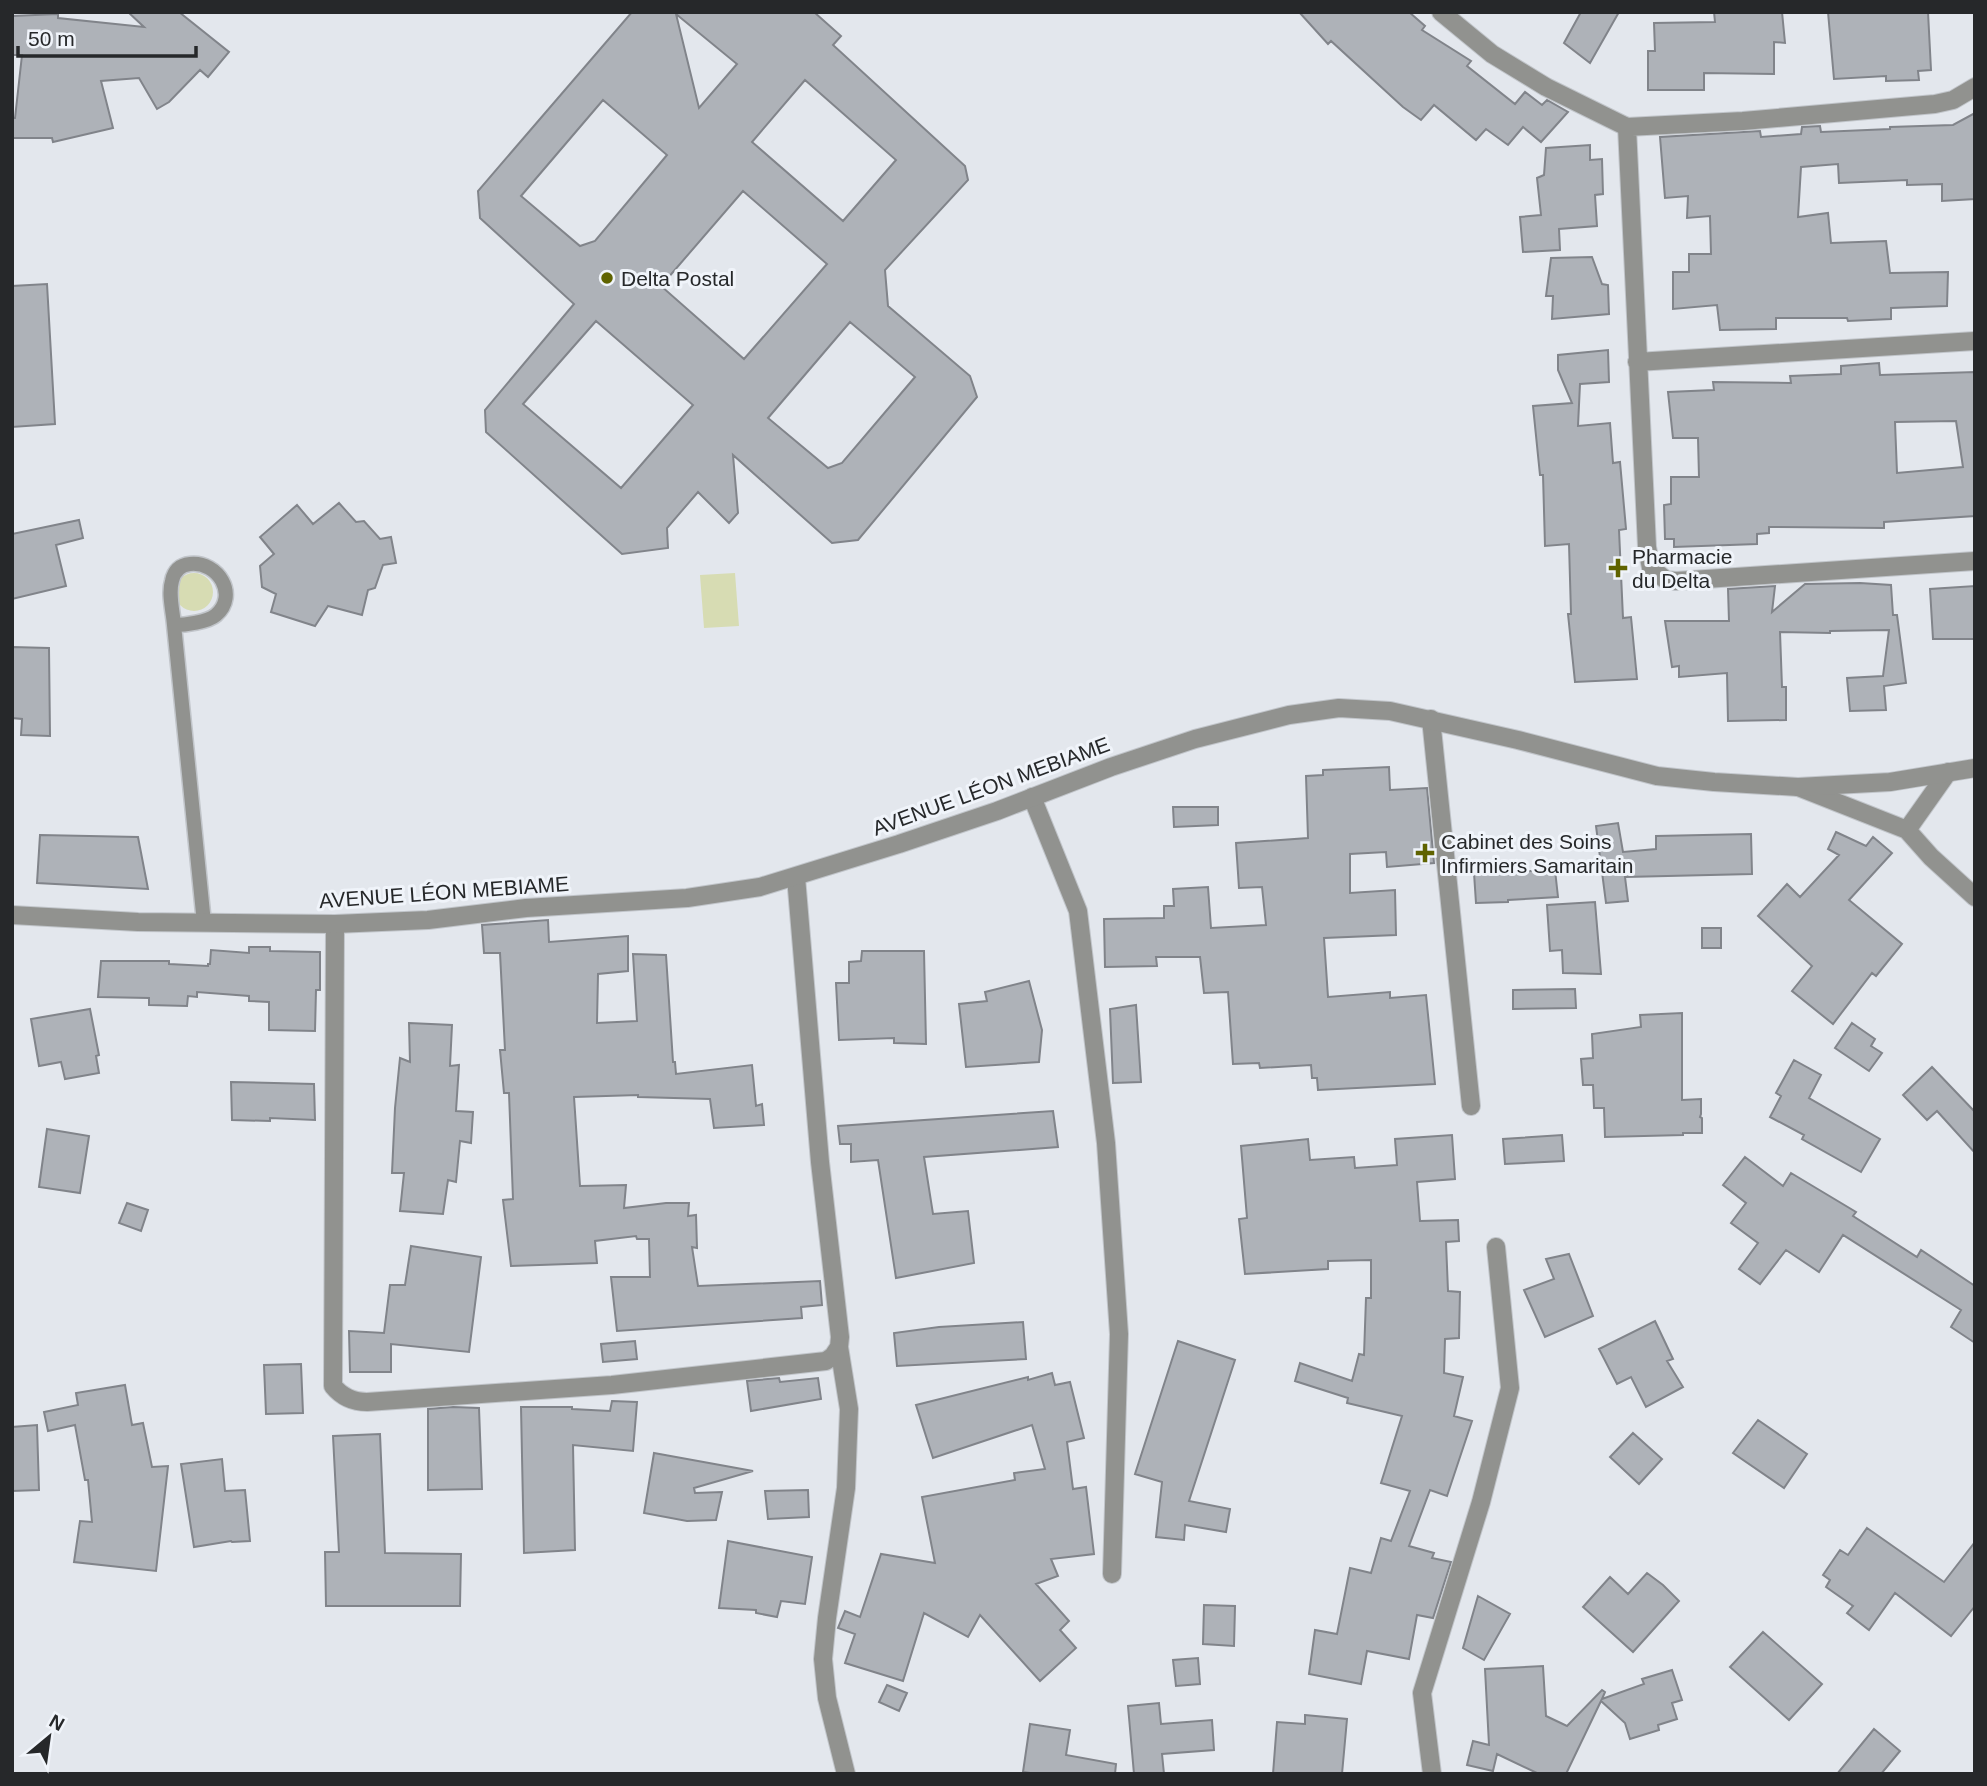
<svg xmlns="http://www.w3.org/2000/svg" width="1987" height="1786" font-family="Arial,sans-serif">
  <rect width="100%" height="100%" fill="#e3e7ed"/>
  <path fill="#d7dcb3" d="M175 592a19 19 0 1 1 38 0a19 19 0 1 1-38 0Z
    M 735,573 L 739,626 L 704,628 L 700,575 Z"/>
  <path fill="#aeb2b8" stroke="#81848a" stroke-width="2" fill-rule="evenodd" d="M 128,12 L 179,12 L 229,52 L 208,77 L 200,70 L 169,102 L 157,109 L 139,78 L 101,81 L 113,128 L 53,142 L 52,138 L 12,138 L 12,118 L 15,118 L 22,55 L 12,55 L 12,16 L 58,14 L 58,18 L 144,27 Z
    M 632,12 L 814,12 L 841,36 L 833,45 L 965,166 L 968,180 L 885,270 L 888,306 L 970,376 L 977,397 L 858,540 L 832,543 L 733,455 L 738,513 L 729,523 L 698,492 L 667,528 L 668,548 L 622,554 L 486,432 L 485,410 L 574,304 L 480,218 L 478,191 ZM 676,14 L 737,64 L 699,108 ZM 805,80 L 896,160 L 843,221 L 752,142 ZM 603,100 L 667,155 L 595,241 L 580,246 L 521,196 ZM 743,191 L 827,264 L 744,359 L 661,286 ZM 596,321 L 693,405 L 621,488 L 523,404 ZM 850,322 L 915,377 L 842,463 L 828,468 L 768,418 Z
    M 1299,12 L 1409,12 L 1425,26 L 1422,30 L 1471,61 L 1467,66 L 1515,104 L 1525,92 L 1542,105 L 1547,100 L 1568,112 L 1541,142 L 1523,127 L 1508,145 L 1486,129 L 1476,140 L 1434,105 L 1421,120 L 1403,107 L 1331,41 L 1328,44 Z
    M 1581,12 L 1619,12 L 1590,63 L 1564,43 Z
    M 1714,12 L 1782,12 L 1785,43 L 1774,42 L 1774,74 L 1704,73 L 1704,90 L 1648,90 L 1648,51 L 1655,51 L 1654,23 L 1715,22 Z
    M 1828,12 L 1928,12 L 1931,70 L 1918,71 L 1919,80 L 1886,81 L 1886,76 L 1834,79 Z
    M 1975,113 L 1975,199 L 1942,201 L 1942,184 L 1907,185 L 1907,180 L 1839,183 L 1838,164 L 1801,167 L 1798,217 L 1828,213 L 1831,243 L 1886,241 L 1890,273 L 1948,272 L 1947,306 L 1891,308 L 1891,319 L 1848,321 L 1847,318 L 1776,318 L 1776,329 L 1720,330 L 1717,305 L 1673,309 L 1673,272 L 1689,272 L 1689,254 L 1711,254 L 1710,216 L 1687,218 L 1688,196 L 1665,198 L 1660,137 L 1760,131 L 1761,137 L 1801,134 L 1802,127 L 1820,126 L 1821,132 L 1890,129 L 1890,127 L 1953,125 Z
    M 1590,145 L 1590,160 L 1602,159 L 1603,194 L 1595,195 L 1597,226 L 1559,229 L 1560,250 L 1523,252 L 1520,217 L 1541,215 L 1537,178 L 1544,175 L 1546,148 Z
    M 1592,257 L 1602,284 L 1608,285 L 1609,314 L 1552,319 L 1553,296 L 1546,296 L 1551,258 Z
    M 47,284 L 55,424 L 12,427 L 12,286 Z
    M 1608,350 L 1609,382 L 1580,384 L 1578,426 L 1610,423 L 1613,463 L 1620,462 L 1626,529 L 1619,530 L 1623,618 L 1631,617 L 1637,679 L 1575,682 L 1568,614 L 1571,614 L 1569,544 L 1545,546 L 1543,475 L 1540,475 L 1533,406 L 1572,403 L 1558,370 L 1558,355 Z
    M 1879,363 L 1880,375 L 1975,372 L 1975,516 L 1884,522 L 1884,528 L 1769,527 L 1769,533 L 1757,534 L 1757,544 L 1674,547 L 1674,539 L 1665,539 L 1664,505 L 1671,504 L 1671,477 L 1699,477 L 1698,438 L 1673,438 L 1668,392 L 1714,390 L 1713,382 L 1791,383 L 1790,376 L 1841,374 L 1841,366 ZM 1956,421 L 1963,467 L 1897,473 L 1895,422 Z
    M 339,503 L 356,522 L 364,521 L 380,539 L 391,537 L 396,563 L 383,565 L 375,588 L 368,590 L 362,615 L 328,606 L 315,626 L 271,612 L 276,594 L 262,587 L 260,566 L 274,554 L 260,537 L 297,505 L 313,524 Z
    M 79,520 L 83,538 L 56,545 L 66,586 L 12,599 L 12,534 Z
    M 1860,583 L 1891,585 L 1893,615 L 1897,615 L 1906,683 L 1884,686 L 1886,710 L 1850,711 L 1847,678 L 1883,676 L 1889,630 L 1830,631 L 1830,633 L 1780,632 L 1782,687 L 1786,687 L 1786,720 L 1728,721 L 1727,673 L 1679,677 L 1679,666 L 1672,667 L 1665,621 L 1729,621 L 1728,589 L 1775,586 L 1772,612 L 1805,584 Z
    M 1975,586 L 1975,639 L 1933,639 L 1930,589 Z
    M 12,647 L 49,648 L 50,736 L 21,735 L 22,719 L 12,718 Z
    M 1389,767 L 1390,790 L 1427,788 L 1434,863 L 1387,867 L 1386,852 L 1350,854 L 1350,893 L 1395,890 L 1396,935 L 1324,938 L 1328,997 L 1390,992 L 1390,998 L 1426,995 L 1435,1084 L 1318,1090 L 1317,1078 L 1312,1078 L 1311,1065 L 1260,1068 L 1259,1063 L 1233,1064 L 1228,992 L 1204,993 L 1200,957 L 1156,957 L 1157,966 L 1105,967 L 1104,919 L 1164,918 L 1164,906 L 1174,906 L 1173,889 L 1208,887 L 1211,928 L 1266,925 L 1262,887 L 1239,888 L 1236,843 L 1308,838 L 1306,776 L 1323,775 L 1323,770 Z
    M 1173,807 L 1218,807 L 1218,825 L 1174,827 Z
    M 1618,823 L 1623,852 L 1656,849 L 1656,836 L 1751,834 L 1752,874 L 1625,877 L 1628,901 L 1606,903 L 1596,826 Z
    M 1836,832 L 1866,846 L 1873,837 L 1892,853 L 1849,900 L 1902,944 L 1876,976 L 1872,973 L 1833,1024 L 1792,991 L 1812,966 L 1758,916 L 1787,884 L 1800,897 L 1839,855 L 1828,849 Z
    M 40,835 L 138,837 L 148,889 L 37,883 Z
    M 1555,870 L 1558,897 L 1508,900 L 1508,902 L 1476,903 L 1474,873 Z
    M 1595,902 L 1601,974 L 1563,973 L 1562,950 L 1550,951 L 1547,905 Z
    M 548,920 L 549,942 L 628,936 L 628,971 L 598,974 L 597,1023 L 637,1021 L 633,954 L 666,955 L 673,1062 L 675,1062 L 676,1074 L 752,1065 L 756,1106 L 762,1104 L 764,1125 L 714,1128 L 710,1099 L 638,1097 L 638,1095 L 574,1097 L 580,1186 L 626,1185 L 624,1208 L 666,1203 L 689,1203 L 688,1216 L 696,1215 L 697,1248 L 692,1247 L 698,1286 L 820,1281 L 822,1305 L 801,1307 L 802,1318 L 617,1331 L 611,1277 L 650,1277 L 649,1239 L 637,1239 L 636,1236 L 595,1241 L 597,1263 L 511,1266 L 503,1200 L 513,1199 L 509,1093 L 504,1093 L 500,1050 L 505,1050 L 500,953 L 484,953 L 482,925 Z
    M 1702,928 L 1721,928 L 1721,948 L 1702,948 Z
    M 249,947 L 270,947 L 270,951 L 320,952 L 320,990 L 316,990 L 315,1031 L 269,1030 L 269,1002 L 249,1001 L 249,996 L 197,992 L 197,997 L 188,996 L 187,1006 L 149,1005 L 149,998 L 98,997 L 101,961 L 169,961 L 169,964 L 208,966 L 208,964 L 210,964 L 211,950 L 249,953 Z
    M 862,951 L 924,951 L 926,1044 L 894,1043 L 894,1038 L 839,1040 L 836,983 L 849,983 L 849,962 L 861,961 Z
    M 1029,981 L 1042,1030 L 1039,1062 L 966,1067 L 959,1004 L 987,1001 L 985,992 Z
    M 1575,989 L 1576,1008 L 1513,1009 L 1513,990 Z
    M 1136,1005 L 1141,1082 L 1113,1083 L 1110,1009 Z
    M 90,1009 L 99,1055 L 96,1056 L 99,1073 L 65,1079 L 61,1062 L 39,1066 L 31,1019 Z
    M 1682,1013 L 1682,1100 L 1701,1099 L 1701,1114 L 1700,1117 L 1702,1118 L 1702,1133 L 1683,1133 L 1683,1135 L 1605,1137 L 1604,1108 L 1594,1108 L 1593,1085 L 1583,1085 L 1581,1059 L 1593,1058 L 1592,1034 L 1641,1027 L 1640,1015 Z
    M 409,1023 L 452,1025 L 450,1066 L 459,1065 L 456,1111 L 473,1112 L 471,1143 L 460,1141 L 456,1182 L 448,1180 L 443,1214 L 400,1211 L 404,1173 L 392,1173 L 395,1108 L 400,1058 L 410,1062 Z
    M 1852,1023 L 1875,1039 L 1871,1046 L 1882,1053 L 1869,1071 L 1835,1048 Z
    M 1794,1060 L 1821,1075 L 1809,1098 L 1880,1139 L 1861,1172 L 1802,1139 L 1804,1135 L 1770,1117 L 1781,1096 L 1776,1093 Z
    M 1932,1067 L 1975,1112 L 1975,1153 L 1937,1111 L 1927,1120 L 1903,1095 Z
    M 231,1082 L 314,1084 L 315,1120 L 270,1118 L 270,1121 L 232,1120 Z
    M 1053,1111 L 1058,1147 L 924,1157 L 933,1214 L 968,1211 L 974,1263 L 896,1278 L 878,1160 L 851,1162 L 851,1144 L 840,1144 L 838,1126 Z
    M 47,1129 L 89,1136 L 80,1193 L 39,1187 Z
    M 1452,1135 L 1455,1179 L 1417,1182 L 1420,1221 L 1458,1220 L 1459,1241 L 1446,1242 L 1448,1291 L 1460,1292 L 1459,1338 L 1445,1339 L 1444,1373 L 1463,1377 L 1454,1416 L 1472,1421 L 1447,1496 L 1430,1490 L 1409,1546 L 1434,1553 L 1432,1558 L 1451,1562 L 1433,1618 L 1417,1615 L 1409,1659 L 1367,1651 L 1361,1684 L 1309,1674 L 1315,1630 L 1337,1634 L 1350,1568 L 1371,1573 L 1381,1538 L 1391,1541 L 1410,1491 L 1381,1483 L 1402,1416 L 1347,1403 L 1348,1398 L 1295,1381 L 1300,1363 L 1352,1381 L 1359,1354 L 1364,1355 L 1366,1298 L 1371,1298 L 1371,1260 L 1328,1261 L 1328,1269 L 1245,1274 L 1239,1219 L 1247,1218 L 1241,1146 L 1308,1139 L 1310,1160 L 1354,1157 L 1355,1168 L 1397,1165 L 1395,1139 Z
    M 1562,1135 L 1564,1161 L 1505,1164 L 1503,1139 Z
    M 1745,1157 L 1783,1186 L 1791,1173 L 1856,1212 L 1853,1216 L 1917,1257 L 1921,1250 L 1975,1286 L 1975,1343 L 1951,1327 L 1961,1310 L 1843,1235 L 1819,1272 L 1786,1250 L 1760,1284 L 1739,1269 L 1758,1243 L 1731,1223 L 1746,1203 L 1723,1185 Z
    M 127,1203 L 148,1210 L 141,1231 L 119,1223 Z
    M 411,1246 L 481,1257 L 469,1352 L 391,1344 L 391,1372 L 350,1372 L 349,1331 L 384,1333 L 390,1285 L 405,1285 Z
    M 1569,1254 L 1593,1316 L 1545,1337 L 1524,1290 L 1554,1279 L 1546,1259 Z
    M 1655,1321 L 1673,1359 L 1667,1361 L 1683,1387 L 1646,1407 L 1631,1377 L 1617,1384 L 1599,1349 Z
    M 1023,1322 L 1026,1359 L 897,1366 L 894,1333 L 939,1327 Z
    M 635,1341 L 637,1359 L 603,1362 L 601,1344 Z
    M 1178,1341 L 1235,1360 L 1189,1501 L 1230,1509 L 1226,1532 L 1185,1525 L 1184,1540 L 1156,1537 L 1162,1482 L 1135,1474 Z
    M 301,1364 L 303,1413 L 266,1414 L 264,1365 Z
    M 1052,1373 L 1055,1385 L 1070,1382 L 1084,1438 L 1067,1442 L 1073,1489 L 1086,1487 L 1094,1554 L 1051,1559 L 1058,1576 L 1036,1584 L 1069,1621 L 1060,1630 L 1076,1648 L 1040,1681 L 980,1615 L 968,1637 L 924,1613 L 903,1681 L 845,1663 L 855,1634 L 838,1628 L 845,1611 L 860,1617 L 881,1554 L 935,1563 L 922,1497 L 1015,1480 L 1014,1473 L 1045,1469 L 1032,1425 L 933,1458 L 916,1405 L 1028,1377 L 1028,1380 Z
    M 779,1378 L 780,1382 L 818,1378 L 821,1399 L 751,1411 L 747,1381 Z
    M 125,1385 L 132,1425 L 143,1423 L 152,1467 L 168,1466 L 156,1571 L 74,1562 L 80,1521 L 92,1522 L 88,1480 L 85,1480 L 75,1425 L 48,1431 L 44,1412 L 78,1405 L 76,1393 Z
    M 612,1401 L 637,1402 L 633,1451 L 573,1445 L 575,1550 L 524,1553 L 521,1407 L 572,1407 L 572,1409 L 610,1411 Z
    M 453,1407 L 479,1408 L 482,1489 L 428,1490 L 428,1409 Z
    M 1758,1420 L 1807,1454 L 1784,1488 L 1733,1453 Z
    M 37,1425 L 39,1490 L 12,1491 L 12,1427 Z
    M 1633,1433 L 1662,1459 L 1639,1484 L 1610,1457 Z
    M 380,1434 L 385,1553 L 461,1554 L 460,1606 L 326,1606 L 325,1552 L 339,1552 L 333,1436 Z
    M 654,1453 L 753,1471 L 694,1488 L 695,1493 L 722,1492 L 716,1520 L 687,1521 L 644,1513 Z
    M 222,1459 L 225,1491 L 245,1490 L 250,1541 L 232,1542 L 231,1541 L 194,1547 L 181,1464 Z
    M 808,1490 L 809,1517 L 768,1519 L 765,1491 Z
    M 1867,1528 L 1944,1582 L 1975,1542 L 1975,1606 L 1951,1636 L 1895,1593 L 1869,1630 L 1847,1613 L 1853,1606 L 1826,1587 L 1830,1580 L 1823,1575 L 1840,1550 L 1848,1555 Z
    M 728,1541 L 812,1557 L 805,1604 L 781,1601 L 777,1617 L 756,1613 L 756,1610 L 719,1608 Z
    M 1647,1573 L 1663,1585 L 1679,1601 L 1633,1652 L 1583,1607 L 1610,1577 L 1628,1594 Z
    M 1478,1596 L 1510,1614 L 1484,1660 L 1463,1648 Z
    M 1204,1605 L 1235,1606 L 1234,1646 L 1203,1644 Z
    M 1763,1632 L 1822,1684 L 1789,1720 L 1730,1667 Z
    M 1198,1658 L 1200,1684 L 1176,1686 L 1173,1660 Z
    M 1543,1666 L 1546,1716 L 1567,1726 L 1602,1690 L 1605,1692 L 1602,1699 L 1644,1684 L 1642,1679 L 1672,1670 L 1682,1700 L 1672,1703 L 1677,1719 L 1658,1725 L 1659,1730 L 1630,1739 L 1625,1723 L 1601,1701 L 1566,1774 L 1539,1774 L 1497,1754 L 1493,1771 L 1467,1765 L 1473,1741 L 1489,1745 L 1485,1669 Z
    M 887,1685 L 907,1693 L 899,1711 L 879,1702 Z
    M 1159,1703 L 1161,1724 L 1212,1720 L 1214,1750 L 1162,1754 L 1164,1774 L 1134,1774 L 1128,1706 Z
    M 1305,1715 L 1347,1719 L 1342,1774 L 1273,1774 L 1277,1722 L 1305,1724 Z
    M 1030,1724 L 1070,1730 L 1066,1755 L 1116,1764 L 1115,1774 L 1038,1774 L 1023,1772 Z
    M 1874,1729 L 1900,1751 L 1881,1774 L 1837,1774 Z"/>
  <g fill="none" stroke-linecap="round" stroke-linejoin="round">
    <defs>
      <path id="service" d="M 174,625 C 173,611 168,594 172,581 C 174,571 180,565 190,564 C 218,561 239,595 216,615 C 208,622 185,625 174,625 L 204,923"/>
      <path id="minor" d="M 1441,12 L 1492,54 L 1546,87 L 1627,127 L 1743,121 L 1935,104 L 1953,100 L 1975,87
        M 1627,127 L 1647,547 L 1651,568 L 1666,580 L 1676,581 L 1975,561
        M 1637,362 L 1975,341
        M 1431,719 L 1471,1106
        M 1798,787 L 1907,830 L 1931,857 L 1975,897
        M 1032,797 L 1078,911 L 1106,1143 L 1119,1334 L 1112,1574
        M 1907,830 L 1948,772
        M 796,877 L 820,1162 L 840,1337 L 839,1347 L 849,1409 L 846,1488 L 827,1618 L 823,1659 L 827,1698 L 846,1774
        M 335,924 L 333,1386 C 342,1397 353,1402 367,1402 L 612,1385 L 826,1361 L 833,1356 L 839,1347
        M 1432,1774 L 1422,1693 L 1481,1502 L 1510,1388 L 1496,1247"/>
      <path id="tertiary" d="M 12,915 L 138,922 L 335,924 L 428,920 L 526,908 L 687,898 L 760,887 L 899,844 L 997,811 L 1111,767 L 1195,739 L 1289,715 L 1339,708 L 1390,711 L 1518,740 L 1657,776 L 1714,782 L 1798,787 L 1890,782 L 1975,768"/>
    </defs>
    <use href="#service" stroke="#c1c5ca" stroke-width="17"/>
    <use href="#minor" stroke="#c1c5ca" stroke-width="20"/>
    <use href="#tertiary" stroke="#c1c5ca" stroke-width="20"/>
    <use href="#service" stroke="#91928f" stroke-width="14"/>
    <use href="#minor" stroke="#91928f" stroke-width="18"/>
    <use href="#tertiary" stroke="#91928f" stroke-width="18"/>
  </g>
  <g fill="#5f6300" stroke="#f0f4fa" stroke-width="2.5">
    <circle cx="607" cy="278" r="7"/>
    <path d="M1614.5 557.5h7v7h7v7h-7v7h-7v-7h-7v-7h7z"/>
    <path d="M1421.5 842.5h7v7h7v7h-7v7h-7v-7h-7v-7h7z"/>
  </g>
  <g text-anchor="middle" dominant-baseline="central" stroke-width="6" stroke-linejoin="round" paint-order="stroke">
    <g font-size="21" fill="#26282a" stroke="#f0f4fa" text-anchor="start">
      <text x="621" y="278">Delta Postal</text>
      <text x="1632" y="556">Pharmacie<tspan x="1632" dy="24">du Delta</tspan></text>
      <text x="1441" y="841">Cabinet des Soins<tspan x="1441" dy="24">Infirmiers Samaritain</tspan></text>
    </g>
    <g font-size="21" fill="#26282a" stroke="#f0f4fa">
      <text transform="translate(991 786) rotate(-20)">AVENUE LÉON MEBIAME</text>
      <text transform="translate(444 892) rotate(-4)">AVENUE LÉON MEBIAME</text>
    </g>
  </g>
  <rect width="1987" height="1786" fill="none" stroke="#26282a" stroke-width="28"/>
  <g transform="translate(49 1737) rotate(29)" stroke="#f0f4fa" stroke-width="5" paint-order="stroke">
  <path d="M0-5L12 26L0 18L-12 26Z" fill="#26282a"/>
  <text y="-10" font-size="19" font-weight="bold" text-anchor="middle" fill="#26282a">N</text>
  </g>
  <path d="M18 46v10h178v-10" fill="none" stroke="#26282a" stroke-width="3.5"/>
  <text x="28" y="46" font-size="21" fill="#26282a" stroke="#f0f4fa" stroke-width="5" paint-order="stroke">50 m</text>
</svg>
